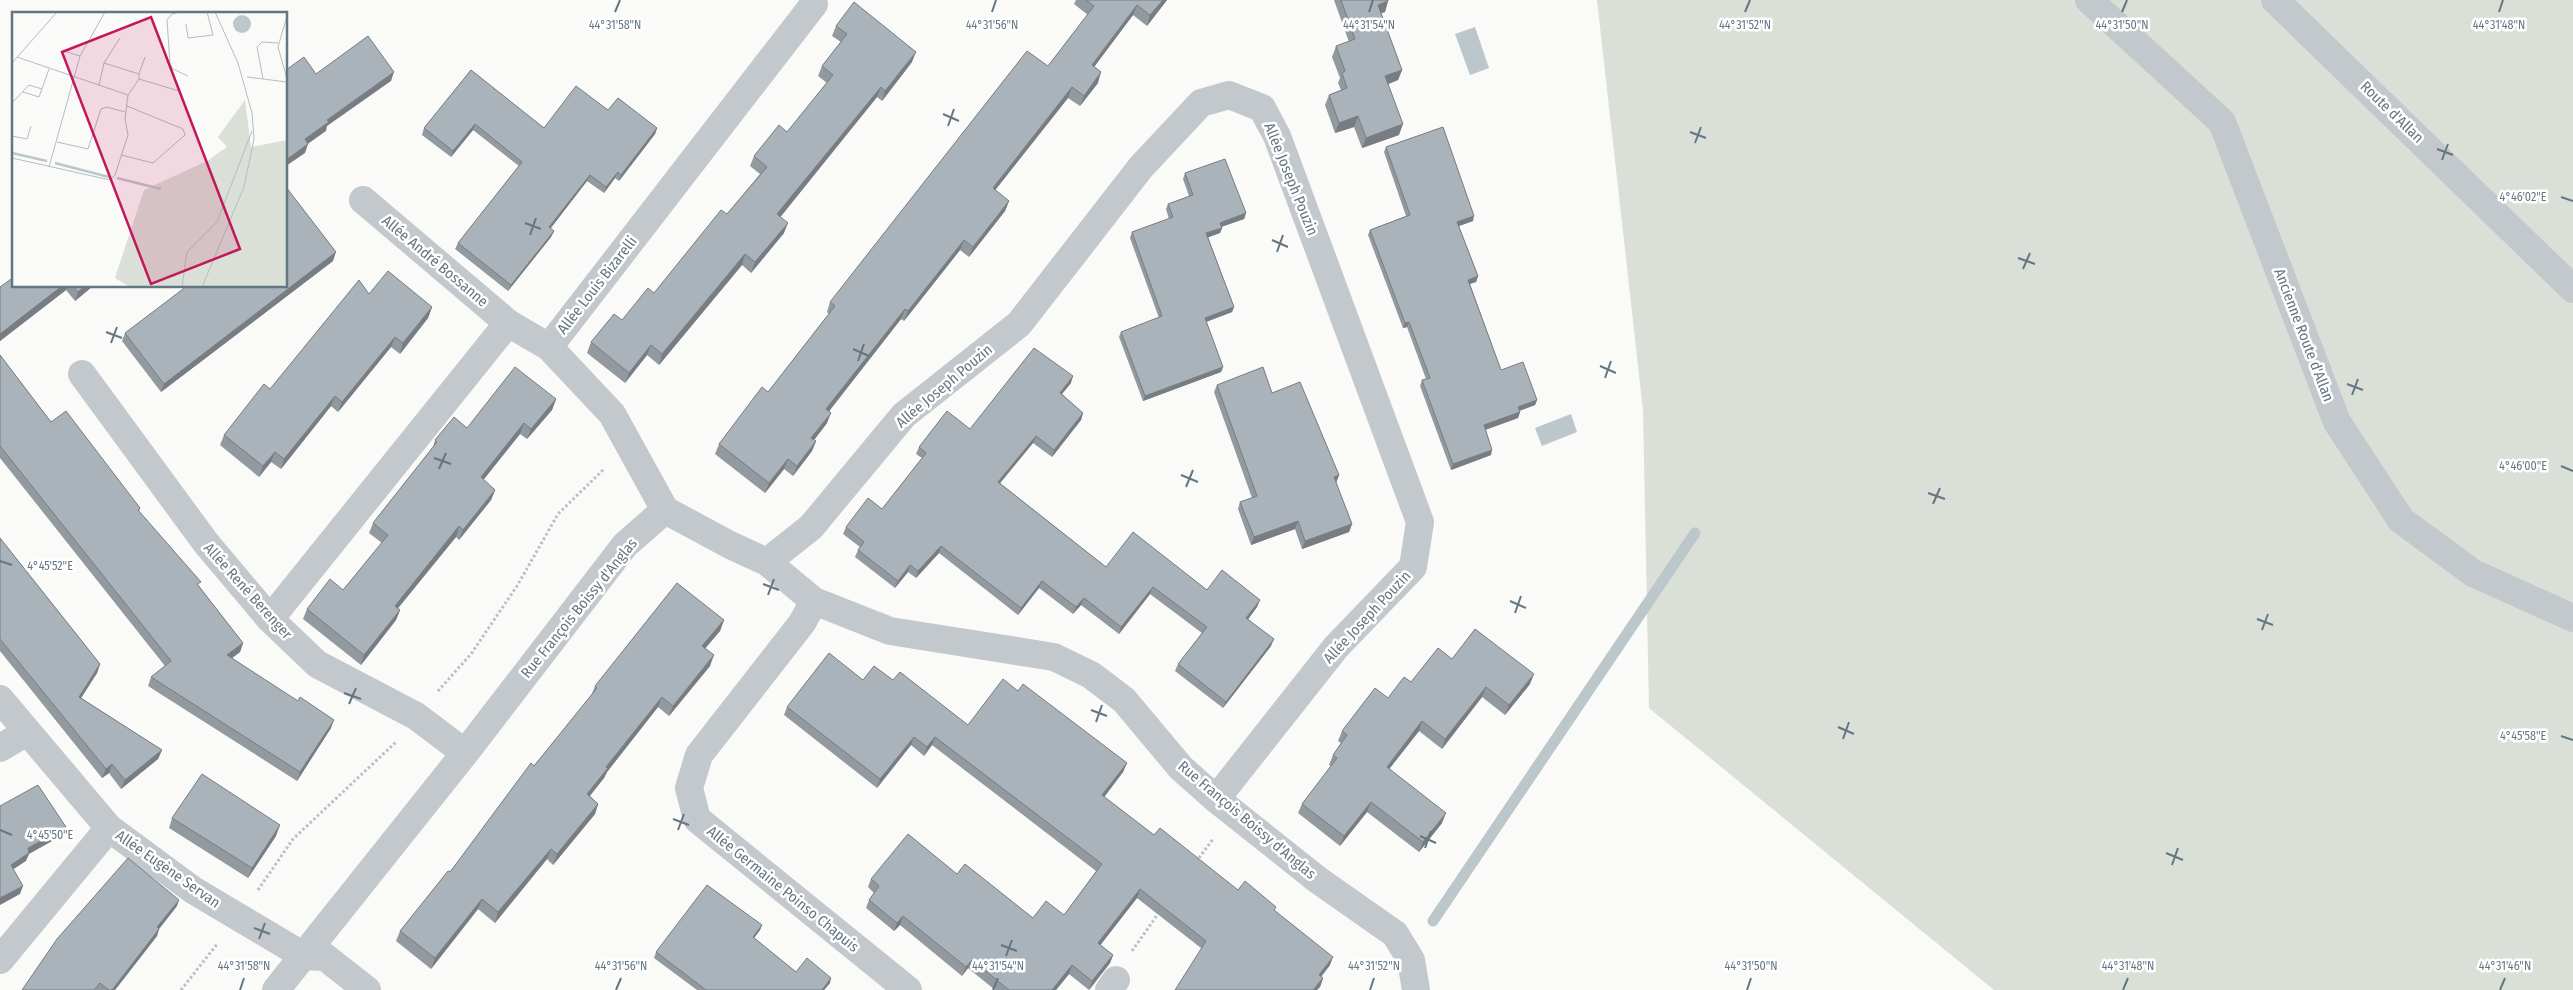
<svg xmlns="http://www.w3.org/2000/svg" width="2573" height="990" font-family="'Fira Sans Condensed',sans-serif">
  <rect width="100%" height="100%" fill="#fafaf8"/>
  <path fill="#dadfd7" d="M 1597,0 L 2573,0 L 2573,990 L 1994,990 L 1649,708 L 1643,410 Z"/>
  <path fill="#bbc7cb" d="M 1475,27 L 1489,68 L 1470,75 L 1455,34 Z
    M 1571,414 L 1577,432 L 1542,446 L 1535,428 Z"/>
  <g fill="none" stroke-linecap="round" stroke-linejoin="round">
    <path stroke="#bbc7cb" stroke-width="11" d="M 1433,921 L 1695,533"/>
    <path stroke="#bbbfc2" stroke-width="3" stroke-dasharray="2.5 2.5" stroke-linecap="butt" d="M 438,691 L 471,654 L 517,586 L 558,514 L 604,469
      M 1196,862 L 1213,839
      M 258,890 L 293,839 L 396,742
      M 1132,951 L 1160,911
      M 181,990 L 218,943"/>
    <path stroke="#c3c8cc" stroke-width="28" d="M 2089,0 L 2222,122 L 2337,422 L 2401,520 L 2473,573 L 2573,618
      M 363,200 L 508,323
      M 549,347 L 612,414 L 665,510
      M 82,374 L 206,543 L 270,619 L 317,664 L 416,716 L 465,753
      M 767,562 L 811,527 L 904,415 L 1019,324 L 1141,167 L 1201,103 L 1229,95 L 1262,108 L 1277,136 L 1420,522 L 1413,567 L 1336,647 L 1216,799
      M 814,601 L 802,623 L 699,755 L 689,788 L 697,819 L 908,990
      M 270,619 L 508,323 L 549,347 L 814,4
      M 0,699 L 109,828 L 193,890 L 304,956 L 325,957 L 367,990
      M 0,748 L 27,732
      M 0,960 L 109,828
      M 276,990 L 465,753 L 625,545 L 665,510 L 730,545 L 767,562 L 814,601 L 890,631 L 1054,657 L 1091,675 L 1124,700 L 1181,768 L 1216,799 L 1318,880 L 1395,934 L 1411,960 L 1416,990
      M 1109,990 L 1116,980"/>
    <path stroke="#c3c8cc" stroke-width="28" d="M 2275,0 L 2573,289"/>
  </g>
  <path fill="#929a9f" d="M 1076,0 L 1167,0 L 1147,26 L 1133,15 L 1094,67 L 1098,83 L 1080,106 L 1068,98 L 995,190 L 1009,201 L 1005,211 L 969,257 L 960,250 L 904,321 L 901,319 L 829,411 L 827,423 L 814,440 L 816,441 L 812,451 L 793,476 L 784,469 L 765,493 L 715,454 L 719,444 L 768,392 L 829,314 L 827,312 L 830,302 L 1048,66 L 1088,15 L 1074,4 Z
    M 1334,0 L 1388,0 L 1385,12 L 1381,13 L 1402,70 L 1398,80 L 1388,84 L 1399,135 L 1362,148 L 1354,127 L 1335,133 L 1325,105 L 1329,95 L 1341,90 L 1338,83 L 1340,78 L 1332,57 L 1336,46 L 1349,42 Z
    M 836,26 L 912,62 L 882,101 L 877,97 L 780,217 L 784,233 L 751,273 L 742,265 L 659,365 L 647,355 L 625,383 L 587,353 L 591,342 L 622,320 L 654,293 L 727,214 L 760,174 L 750,166 L 754,156 L 787,132 L 827,83 L 818,76 L 822,66 L 841,42 L 832,36 Z
    M 471,70 L 544,128 L 608,110 L 657,128 L 655,134 L 619,181 L 615,178 L 604,193 L 587,181 L 550,229 L 554,231 L 551,237 L 508,291 L 455,249 L 458,243 L 519,166 L 473,130 L 451,157 L 422,135 L 424,128 Z
    M 1386,147 L 1473,221 L 1459,226 L 1478,276 L 1476,282 L 1470,284 L 1501,370 L 1537,400 L 1535,405 L 1519,411 L 1520,412 L 1518,418 L 1485,430 L 1491,455 L 1451,470 L 1420,386 L 1422,380 L 1426,379 L 1407,327 L 1403,328 L 1368,235 L 1370,230 L 1406,216 L 1384,152 Z
    M 1185,173 L 1246,213 L 1244,219 L 1221,227 L 1222,228 L 1220,233 L 1208,237 L 1234,307 L 1232,312 L 1206,322 L 1223,367 L 1221,372 L 1143,401 L 1119,337 L 1121,332 L 1159,318 L 1130,238 L 1132,232 L 1169,219 L 1166,209 L 1168,204 L 1189,196 L 1183,179 Z
    M 333,261 L 161,392 L 122,341 L 125,333 Z
    M 14,286 L 93,286 L 75,301 L 66,290 L 0,341 L 0,287 Z
    M 369,294 L 432,307 L 428,318 L 400,354 L 391,347 L 338,412 L 331,406 L 281,469 L 271,462 L 259,477 L 220,445 L 224,435 Z
    M 0,355 L 51,422 L 140,508 L 139,512 L 199,586 L 243,643 L 240,652 L 232,658 L 331,728 L 297,781 L 148,686 L 151,677 L 165,666 L 0,458 Z
    M 1071,383 L 1062,394 L 1083,413 L 1081,420 L 1052,457 L 1033,443 L 1000,483 L 1106,567 L 1207,590 L 1257,607 L 1248,619 L 1271,646 L 1223,708 L 1175,671 L 1178,664 L 1202,633 L 1150,594 L 1119,634 L 1081,605 L 1073,614 L 1039,588 L 1018,615 L 939,553 L 916,578 L 908,572 L 895,588 L 855,557 L 858,550 L 860,547 L 843,534 L 846,527 L 882,509 L 922,458 L 916,454 L 919,447 L 970,429 Z
    M 1217,385 L 1272,393 L 1339,475 L 1336,483 L 1352,524 L 1349,532 L 1302,549 L 1295,529 L 1251,545 L 1238,509 L 1240,502 L 1252,498 L 1214,392 Z
    M 556,399 L 552,410 L 527,439 L 520,434 L 483,480 L 495,490 L 491,500 L 459,540 L 456,537 L 397,608 L 400,610 L 396,620 L 361,665 L 303,619 L 307,609 L 343,590 L 382,543 L 369,533 L 373,523 L 433,447 L 435,440 L 467,428 Z
    M 0,538 L 100,664 L 97,673 L 81,698 L 162,750 L 158,759 L 121,789 L 109,773 L 102,778 L 0,651 Z
    M 724,620 L 720,631 L 705,649 L 710,666 L 669,716 L 658,707 L 607,772 L 604,778 L 590,796 L 598,804 L 595,814 L 553,865 L 547,859 L 495,923 L 478,909 L 431,969 L 396,941 L 400,931 L 450,872 L 534,766 L 591,696 L 595,686 Z
    M 1452,659 L 1530,684 L 1505,715 L 1482,697 L 1442,749 L 1419,731 L 1389,769 L 1442,823 L 1419,852 L 1367,812 L 1340,846 L 1298,813 L 1302,804 L 1331,766 L 1329,765 L 1333,755 L 1341,743 L 1338,741 L 1342,731 L 1388,698 Z
    M 863,680 L 893,680 L 968,725 L 1018,691 L 1127,763 L 1123,772 L 1104,797 L 1154,835 L 1238,890 L 1275,911 L 1330,965 L 1321,977 L 1323,978 L 1320,987 L 1201,948 L 1137,898 L 1100,945 L 1113,955 L 1110,963 L 1089,990 L 1069,974 L 1056,990 L 995,990 L 968,968 L 962,976 L 900,925 L 894,931 L 866,908 L 869,900 L 874,893 L 868,887 L 871,879 L 957,874 L 1033,918 L 1064,915 L 1096,871 L 932,745 L 924,756 L 911,745 L 877,788 L 784,715 L 787,707 Z
    M 172,818 L 276,836 L 248,878 L 169,828 Z
    M 177,906 L 159,929 L 157,936 L 115,990 L 22,990 Z
    M 762,925 L 760,930 L 754,938 L 796,972 L 830,983 L 824,990 L 697,990 L 654,958 L 656,952 Z"/>
  <path fill="#777d82" d="M 1163,0 L 1167,0 L 1147,26 L 1150,15 Z
    M 1388,1 L 1385,12 L 1375,15 L 1378,5 Z
    M 1137,5 L 1133,15 L 1088,75 L 1092,65 Z
    M 916,52 L 912,62 L 882,101 L 885,91 Z
    M 1402,70 L 1398,80 L 1381,87 L 1385,76 Z
    M 394,72 L 391,81 L 327,126 L 326,131 L 302,148 L 305,139 L 327,120 Z
    M 1101,72 L 1098,83 L 1080,106 L 1084,96 Z
    M 881,87 L 877,97 L 774,225 L 777,214 Z
    M 1072,87 L 1068,98 L 989,198 L 993,188 Z
    M 1358,116 L 1354,127 L 1335,133 L 1339,123 Z
    M 475,124 L 473,130 L 451,157 L 453,151 Z
    M 1403,124 L 1399,135 L 1362,148 L 1366,138 Z
    M 657,128 L 655,134 L 619,181 L 621,175 Z
    M 308,144 L 305,153 L 286,166 L 286,160 Z
    M 618,172 L 615,178 L 604,193 L 606,187 Z
    M 590,175 L 587,181 L 547,233 L 549,227 Z
    M 1009,201 L 1005,211 L 969,257 L 973,247 Z
    M 1246,213 L 1244,219 L 1218,228 L 1220,223 Z
    M 1474,216 L 1473,221 L 1456,227 L 1457,222 Z
    M 788,223 L 784,233 L 751,273 L 755,262 Z
    M 1222,228 L 1220,233 L 1204,239 L 1206,233 Z
    M 554,231 L 551,237 L 508,291 L 511,285 Z
    M 964,240 L 960,250 L 904,321 L 908,311 Z
    M 336,252 L 333,261 L 161,392 L 164,384 Z
    M 745,254 L 742,265 L 659,365 L 662,354 Z
    M 1478,276 L 1476,282 L 1466,285 L 1468,280 Z
    M 62,286 L 67,286 L 66,290 L 0,341 L 0,334 Z
    M 85,286 L 93,286 L 75,301 L 78,292 Z
    M 432,307 L 428,318 L 400,354 L 403,343 Z
    M 1234,307 L 1232,312 L 1203,323 L 1205,318 Z
    M 905,309 L 901,319 L 823,419 L 826,409 Z
    M 1409,322 L 1407,327 L 1403,328 L 1405,323 Z
    M 395,337 L 391,347 L 338,412 L 342,402 Z
    M 651,345 L 647,355 L 625,383 L 629,373 Z
    M 1223,367 L 1221,372 L 1143,401 L 1145,396 Z
    M 1073,376 L 1071,383 L 1057,400 L 1060,393 Z
    M 335,396 L 331,406 L 281,469 L 284,459 Z
    M 556,399 L 552,410 L 527,439 L 531,429 Z
    M 1537,400 L 1535,405 L 1516,412 L 1518,407 Z
    M 1520,412 L 1518,418 L 1482,431 L 1484,425 Z
    M 831,413 L 827,423 L 808,448 L 811,438 Z
    M 1083,413 L 1081,420 L 1052,457 L 1054,450 Z
    M 524,423 L 520,434 L 477,488 L 481,477 Z
    M 1036,436 L 1033,443 L 996,488 L 998,482 Z
    M 816,441 L 812,451 L 793,476 L 797,466 Z
    M 1492,450 L 1491,455 L 1451,470 L 1453,464 Z
    M 275,452 L 271,462 L 259,477 L 263,466 Z
    M 788,459 L 784,469 L 765,493 L 769,483 Z
    M 1339,475 L 1336,483 L 1334,477 Z
    M 495,490 L 491,500 L 459,540 L 463,530 Z
    M 1298,521 L 1295,529 L 1251,545 L 1254,537 Z
    M 1352,524 L 1349,532 L 1302,549 L 1305,541 Z
    M 459,526 L 456,537 L 391,617 L 395,606 Z
    M 941,546 L 939,553 L 916,578 L 918,571 Z
    M 910,565 L 908,572 L 895,588 L 898,581 Z
    M 1042,581 L 1039,588 L 1018,615 L 1021,608 Z
    M 1153,587 L 1150,594 L 1119,634 L 1121,627 Z
    M 1084,598 L 1081,605 L 1073,614 L 1076,607 Z
    M 1260,600 L 1257,607 L 1244,625 L 1246,618 Z
    M 400,610 L 396,620 L 361,665 L 364,655 Z
    M 724,620 L 720,631 L 698,656 L 702,646 Z
    M 1274,639 L 1271,646 L 1223,708 L 1226,702 Z
    M 243,643 L 240,652 L 224,664 L 227,655 Z
    M 714,655 L 710,666 L 669,716 L 673,706 Z
    M 100,664 L 97,673 L 76,706 L 79,697 Z
    M 1534,674 L 1530,684 L 1505,715 L 1509,705 Z
    M 1486,687 L 1482,697 L 1442,749 L 1445,739 Z
    M 662,697 L 658,707 L 607,772 L 604,778 L 583,804 L 587,794 L 606,767 Z
    M 334,720 L 331,728 L 297,781 L 300,772 Z
    M 1422,721 L 1419,731 L 1383,777 L 1387,767 Z
    M 914,737 L 911,745 L 877,788 L 880,779 Z
    M 935,737 L 932,745 L 924,756 L 927,747 Z
    M 162,750 L 158,759 L 121,789 L 125,780 Z
    M 1127,763 L 1123,772 L 1099,804 L 1102,795 Z
    M 112,764 L 109,773 L 102,778 L 106,769 Z
    M 1371,802 L 1367,812 L 1340,846 L 1344,836 Z
    M 598,804 L 595,814 L 553,865 L 557,854 Z
    M 1446,813 L 1442,823 L 1419,852 L 1423,842 Z
    M 280,825 L 276,836 L 248,878 L 252,868 Z
    M 66,827 L 63,835 L 29,854 L 26,861 L 9,872 L 11,865 L 28,848 Z
    M 551,849 L 547,859 L 495,923 L 498,912 Z
    M 23,886 L 20,894 L 0,905 L 0,898 Z
    M 1140,889 L 1137,898 L 1095,952 L 1098,943 Z
    M 482,899 L 478,909 L 431,969 L 435,958 Z
    M 179,900 L 177,906 L 155,934 L 157,927 Z
    M 903,916 L 900,925 L 894,931 L 897,923 Z
    M 762,925 L 760,930 L 751,942 L 753,937 Z
    M 159,929 L 157,936 L 115,990 L 112,990 Z
    M 1113,955 L 1110,963 L 1089,990 L 1092,981 Z
    M 1333,957 L 1330,965 L 1315,984 L 1319,975 Z
    M 972,960 L 968,968 L 962,976 L 966,967 Z
    M 1072,965 L 1069,974 L 1056,990 L 1052,990 Z
    M 831,978 L 830,983 L 824,990 L 822,990 Z
    M 1323,978 L 1320,987 L 1317,990 L 1313,990 Z"/>
  <path fill="#aab3b9" stroke="#777d82" d="M 1086,0 L 1163,0 L 1150,15 L 1137,5 L 1092,65 L 1101,72 L 1084,96 L 1072,87 L 993,188 L 1009,201 L 973,247 L 964,240 L 908,311 L 905,309 L 826,409 L 831,413 L 811,438 L 816,441 L 797,466 L 788,459 L 769,483 L 719,444 L 762,387 L 768,392 L 835,306 L 830,302 L 1027,51 L 1048,66 L 1094,6 Z
    M 1341,0 L 1388,0 L 1388,1 L 1378,5 L 1402,70 L 1385,76 L 1403,124 L 1366,138 L 1358,116 L 1339,123 L 1329,95 L 1347,88 L 1342,73 L 1345,71 L 1336,46 L 1355,39 Z
    M 854,2 L 916,52 L 885,91 L 881,87 L 777,214 L 788,223 L 755,262 L 745,254 L 662,354 L 651,345 L 629,373 L 591,342 L 614,314 L 622,320 L 648,288 L 654,293 L 721,210 L 727,214 L 767,167 L 754,156 L 779,125 L 787,132 L 833,75 L 822,66 L 847,34 L 836,26 Z
    M 368,36 L 394,72 L 327,120 L 329,122 L 305,139 L 308,144 L 286,160 L 286,70 L 304,57 L 316,74 Z
    M 471,70 L 544,128 L 576,86 L 608,110 L 618,98 L 657,128 L 621,175 L 618,172 L 606,187 L 590,175 L 549,227 L 554,231 L 511,285 L 458,243 L 522,162 L 475,124 L 453,151 L 424,128 Z
    M 1443,127 L 1474,216 L 1457,222 L 1478,276 L 1468,280 L 1501,370 L 1523,362 L 1537,400 L 1518,407 L 1520,412 L 1484,425 L 1492,450 L 1453,464 L 1422,380 L 1430,378 L 1409,322 L 1405,323 L 1370,230 L 1410,215 L 1386,147 Z
    M 1225,159 L 1246,213 L 1220,223 L 1222,228 L 1206,233 L 1234,307 L 1205,318 L 1223,367 L 1145,396 L 1121,332 L 1162,316 L 1132,232 L 1173,217 L 1168,204 L 1193,195 L 1185,173 Z
    M 286,187 L 336,252 L 164,384 L 125,333 L 187,286 L 286,286 Z
    M 388,271 L 432,307 L 403,343 L 395,337 L 342,402 L 335,396 L 284,459 L 275,452 L 263,466 L 224,435 L 264,384 L 270,389 L 359,280 L 369,294 Z
    M 14,277 L 14,286 L 62,286 L 0,334 L 0,287 Z
    M 73,286 L 85,286 L 78,292 Z
    M 1034,348 L 1073,376 L 1060,393 L 1083,413 L 1054,450 L 1036,436 L 998,482 L 1106,567 L 1133,532 L 1207,590 L 1222,570 L 1260,600 L 1246,618 L 1274,639 L 1226,702 L 1178,664 L 1207,627 L 1153,587 L 1121,627 L 1084,598 L 1076,607 L 1042,581 L 1021,608 L 941,546 L 918,571 L 910,565 L 898,581 L 858,550 L 864,542 L 846,527 L 868,498 L 882,509 L 926,453 L 919,447 L 947,411 L 970,429 Z
    M 0,355 L 51,422 L 66,411 L 140,508 L 138,510 L 201,582 L 197,584 L 243,643 L 227,655 L 298,701 L 300,697 L 334,720 L 300,772 L 151,677 L 171,661 L 0,446 Z
    M 515,367 L 556,399 L 531,429 L 524,423 L 481,477 L 495,490 L 463,530 L 459,526 L 395,606 L 400,610 L 364,655 L 307,609 L 330,579 L 343,590 L 388,535 L 373,523 L 437,442 L 435,440 L 454,417 L 467,428 Z
    M 1263,367 L 1272,393 L 1300,382 L 1339,475 L 1334,477 L 1352,524 L 1305,541 L 1298,521 L 1254,537 L 1240,502 L 1257,496 L 1217,385 Z
    M 0,538 L 100,664 L 79,697 L 162,750 L 125,780 L 112,764 L 106,769 L 0,639 Z
    M 677,583 L 724,620 L 702,646 L 714,655 L 673,706 L 662,697 L 606,767 L 608,768 L 587,794 L 598,804 L 557,854 L 551,849 L 498,912 L 482,899 L 435,958 L 400,931 L 448,871 L 450,872 L 531,763 L 534,766 L 597,688 L 595,686 Z
    M 1475,629 L 1534,674 L 1509,705 L 1486,687 L 1445,739 L 1422,721 L 1387,767 L 1446,813 L 1423,842 L 1371,802 L 1344,836 L 1302,804 L 1337,758 L 1333,755 L 1347,735 L 1342,731 L 1375,688 L 1388,698 L 1404,677 L 1411,682 L 1438,648 L 1452,659 Z
    M 829,653 L 863,680 L 874,666 L 893,680 L 900,672 L 968,725 L 1003,679 L 1018,691 L 1023,684 L 1127,763 L 1102,795 L 1154,835 L 1160,828 L 1238,890 L 1245,881 L 1276,907 L 1274,910 L 1333,957 L 1319,975 L 1323,978 L 1313,990 L 1175,990 L 1206,941 L 1140,889 L 1098,943 L 1113,955 L 1092,981 L 1072,965 L 1052,990 L 1009,990 L 972,960 L 966,967 L 903,916 L 897,923 L 869,900 L 879,886 L 871,879 L 908,834 L 957,874 L 965,864 L 1033,918 L 1046,901 L 1064,915 L 1102,864 L 935,737 L 927,747 L 914,737 L 880,779 L 787,707 Z
    M 202,774 L 280,825 L 252,868 L 172,818 Z
    M 38,785 L 66,827 L 28,848 L 29,853 L 11,865 L 23,886 L 0,898 L 0,806 Z
    M 128,858 L 179,900 L 157,927 L 159,929 L 112,990 L 109,990 L 100,983 L 94,990 L 22,990 L 57,939 Z
    M 707,885 L 762,925 L 753,937 L 796,972 L 807,958 L 831,978 L 822,990 L 706,990 L 656,952 Z"/>
  <path fill="none" stroke="#657683" stroke-width="2" d="M 615,12 L 620,0M 992,12 L 996,0M 1369,12 L 1373,0M 1745,12 L 1750,0M 2122,12 L 2127,0M 2499,12 L 2503,0M 943,114 L 959,121M 948,126 L 954,109M 1690,132 L 1706,138M 1695,143 L 1701,127M 2437,149 L 2453,155M 2442,160 L 2448,144M 2561,197 L 2573,201M 525,223 L 541,229M 530,235 L 536,218M 1272,240 L 1288,247M 1277,252 L 1283,235M 2018,258 L 2035,264M 2023,269 L 2030,253M 106,332 L 122,338M 111,343 L 117,327M 853,349 L 869,356M 858,361 L 864,344M 1600,366 L 1616,373M 1605,378 L 1611,361M 2347,384 L 2363,390M 2352,395 L 2358,379M 434,458 L 451,464M 2561,466 L 2573,471M 439,469 L 446,453M 1181,475 L 1198,482M 1186,487 L 1193,470M 1928,493 L 1945,499M 1933,504 L 1940,488M 0,561 L 12,565M 763,584 L 779,590M 768,595 L 774,579M 1510,601 L 1526,608M 1515,613 L 1521,596M 2257,619 L 2273,625M 2262,630 L 2268,614M 344,693 L 361,699M 349,704 L 356,688M 1091,710 L 1107,716M 1096,722 L 1102,705M 1838,727 L 1854,734M 2561,736 L 2573,740M 1843,739 L 1849,722M 673,819 L 689,825M 0,830 L 12,835M 678,830 L 684,814M 1420,836 L 1436,843M 1425,848 L 1431,831M 2166,853 L 2183,860M 2172,865 L 2178,848M 254,928 L 270,934M 259,939 L 265,923M 1001,945 L 1017,951M 1006,956 L 1012,940M 240,990 L 244,978M 616,990 L 621,978M 993,990 L 998,978M 1370,990 L 1374,978M 1747,990 L 1751,978M 2123,990 L 2128,978M 2500,990 L 2505,978"/>
  <g text-anchor="middle" dominant-baseline="central" stroke-width="5" stroke-linejoin="round" paint-order="stroke">
    <g font-size="15" fill="#657683" stroke="#fff">
      <text transform="translate(2392 112) rotate(44)">Route d'Allan</text>
      <text transform="translate(1291 179) rotate(68)">Allée Joseph Pouzin</text>
      <text transform="translate(435 261) rotate(40)">Allée André Bossanne</text>
      <text transform="translate(597 285) rotate(-52)">Allée Louis Bizarelli</text>
      <text transform="translate(2304 335) rotate(69)">Ancienne Route d'Allan</text>
      <text transform="translate(944 386) rotate(-40)">Allée Joseph Pouzin</text>
      <text transform="translate(248 591) rotate(48)">Allée René Berenger</text>
      <text transform="translate(579 608) rotate(-51)">Rue François Boissy d'Anglas</text>
      <text transform="translate(1367 617) rotate(-47)">Allée Joseph Pouzin</text>
      <text transform="translate(1247 820) rotate(40)">Rue François Boissy d'Anglas</text>
      <text transform="translate(168 869) rotate(35)">Allée Eugène Servan</text>
      <text transform="translate(783 889) rotate(39)">Allée Germaine Poinso Chapuis</text>
    </g>
  </g>
  <g transform="translate(12 12)">
    <rect width="275" height="275" fill="#fafaf8"/>
    <path d="M 233,88 L 239,135 L 275,128 L 275,275 L 118,275 L 103,266 L 132,178 L 195,149 L 215,135 L 206,125 Z" fill="#dadfd7"/>
    <path d="M221 12a9 9 0 1 1 18 0a9 9 0 1 1-18 0Z" fill="#bbc7cb"/>
    <path fill="none" stroke="#bbc7cb" stroke-width="2.5" d="M 0,141 L 35,149M 43,151 L 97,165M 105,166 L 149,177"/>
    <path fill="none" stroke="#b5bdc2" stroke-width="1" d="M 168,0 L 160,2 L 155,8 L 158,52 L 161,57 L 176,64M 275,4 L 266,35 L 275,67M 174,12 L 176,26 L 201,23 L 195,0M 52,39 L 68,44M 0,51 L 45,0M 92,51 L 127,62 L 127,67 L 167,79M 127,62 L 133,45M 235,65 L 275,70M 251,67 L 245,35 L 250,30 L 266,31M 87,73 L 92,51 L 108,26M 11,80 L 27,85 L 37,57M 116,83 L 127,67M 0,91 L 17,73 L 30,77M 0,124 L 15,127 L 19,114M 45,130 L 76,137 L 89,97 L 95,95 L 113,100M 109,143 L 141,151 L 173,123 L 171,117 L 115,94M 0,146 L 98,168 L 103,163 L 116,123 L 113,107 L 116,83 L 5,45M 37,155 L 68,44 L 93,0M 170,275 L 175,240 L 205,210 L 240,119M 190,275 L 232,175 L 242,127 L 240,101 L 226,51 L 203,0"/>
    <path fill="#c2185b" fill-opacity="0.15" stroke="#c2185b" stroke-width="2.5" d="M 139,5 L 228,237 L 139,272 L 50,40 Z"/>
    <rect width="275" height="275" fill="none" stroke="#657683" stroke-width="2.5"/>
  </g>
  <g font-size="12" text-anchor="middle" fill="#657683" stroke="#fff" stroke-width="5" stroke-linejoin="round" paint-order="stroke">
    <text x="615" y="29">44°31'58"N</text>
    <text x="992" y="29">44°31'56"N</text>
    <text x="1369" y="29">44°31'54"N</text>
    <text x="1745" y="29">44°31'52"N</text>
    <text x="2122" y="29">44°31'50"N</text>
    <text x="2499" y="29">44°31'48"N</text>
    <text x="2523" y="201">4°46'02"E</text>
    <text x="2523" y="470">4°46'00"E</text>
    <text x="50" y="570">4°45'52"E</text>
    <text x="2523" y="740">4°45'58"E</text>
    <text x="50" y="839">4°45'50"E</text>
    <text x="244" y="970">44°31'58"N</text>
    <text x="621" y="970">44°31'56"N</text>
    <text x="998" y="970">44°31'54"N</text>
    <text x="1374" y="970">44°31'52"N</text>
    <text x="1751" y="970">44°31'50"N</text>
    <text x="2128" y="970">44°31'48"N</text>
    <text x="2505" y="970">44°31'46"N</text>
  </g>
</svg>
